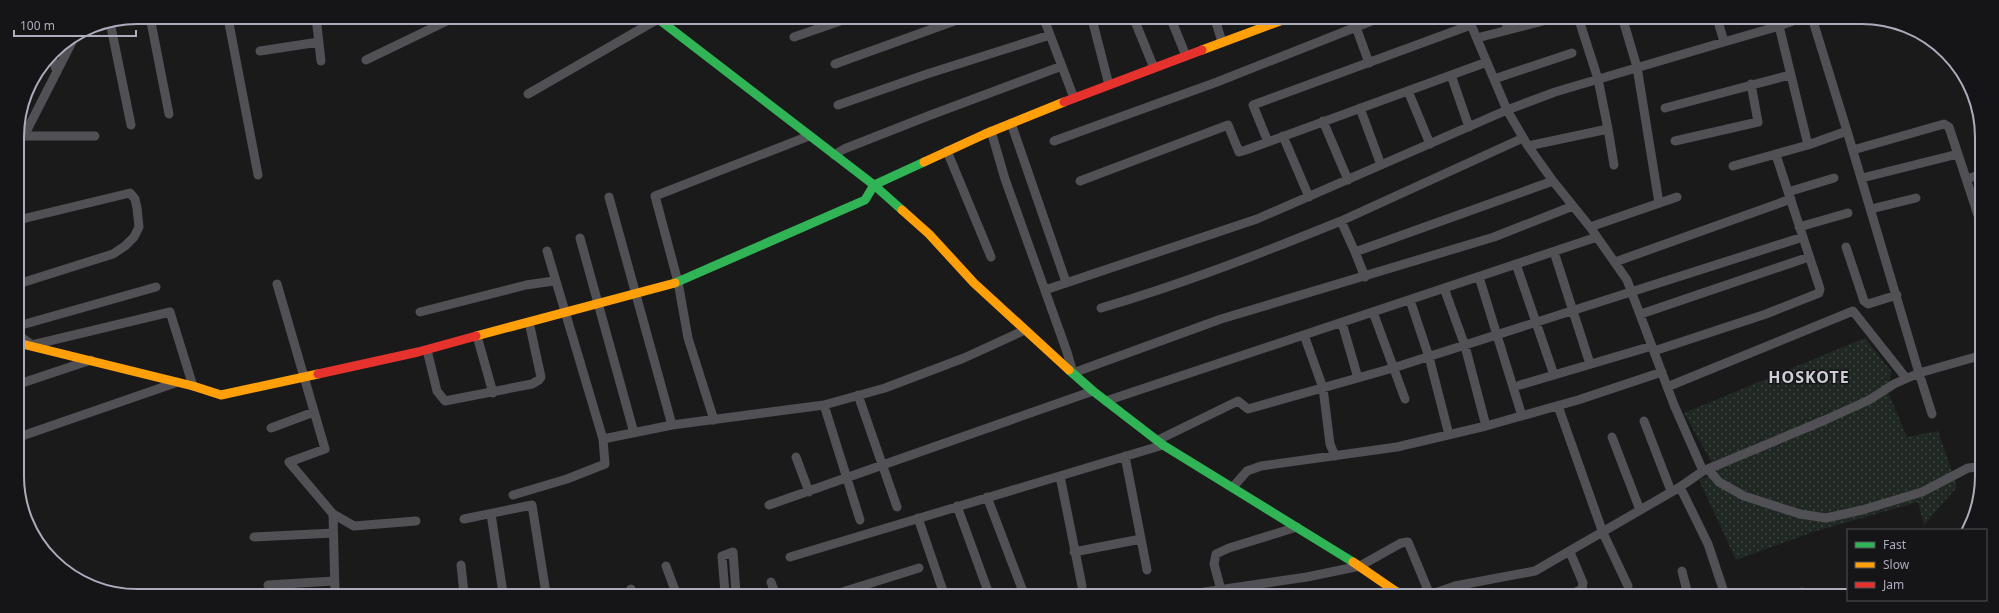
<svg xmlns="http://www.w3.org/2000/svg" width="1999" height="613" font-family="'Noto Sans',sans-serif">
  <defs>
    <pattern id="grass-dots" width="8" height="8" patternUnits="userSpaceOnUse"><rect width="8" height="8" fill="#202823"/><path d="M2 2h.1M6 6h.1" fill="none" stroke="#3e4441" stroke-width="1.8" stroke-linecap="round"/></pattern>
  </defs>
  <rect width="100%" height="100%" fill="#1a1a1b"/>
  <path fill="url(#grass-dots)" d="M 1865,338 L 1891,371 L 1888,392 L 1907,437 L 1938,431 L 1957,487 L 1924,525 L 1918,502 L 1816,531 L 1736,560 L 1699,480 L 1717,472 L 1684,413 Z"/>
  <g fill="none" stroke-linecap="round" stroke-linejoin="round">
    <path stroke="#505055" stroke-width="9" d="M 150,17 L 169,114
      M 212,17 L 213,20 L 230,17
      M 316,17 L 321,61
      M 228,18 L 258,175
      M 1044,19 L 1074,98
      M 1092,19 L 1109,85
      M 1134,19 L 1154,68
      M 1171,19 L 1186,56
      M 1215,19 L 1222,42
      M 1469,20 L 1507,110 L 1528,146 L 1553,181 L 1590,227 L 1627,280 L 1674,405 L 1703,471
      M 1505,20 L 1508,30
      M 1623,20 L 1637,67 L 1659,203
      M 1718,21 L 1724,42 L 1779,26 L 1808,145 L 1847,131 L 1919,373 L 1979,356
      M 1813,21 L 1847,131
      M 110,22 L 131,125
      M 1779,26 L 1793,21
      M 1356,27 L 1369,63
      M 794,37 L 846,19
      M 74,38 L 24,136 L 95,136
      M 1477,38 L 1547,20
      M 260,51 L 319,42
      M 51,54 L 57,72
      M 366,60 L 453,18
      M 835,64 L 960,19
      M 1451,75 L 1469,127
      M 1494,79 L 1572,53
      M 1408,91 L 1430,144
      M 528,94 L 658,19
      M 838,105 L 927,74 L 1050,35
      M 1360,108 L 1381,165
      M 1665,108 L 1790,75
      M 19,120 L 24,136
      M 1323,121 L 1348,180
      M 1011,123 L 1066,282
      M 1608,129 L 1614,165
      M 991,131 L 1005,179 L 1067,352 L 1073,373 L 1221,319 L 1494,237 L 1573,206
      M 1283,136 L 1309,197
      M 1523,138 L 1341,221 L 1355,252 L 1553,181
      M 1054,141 L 1217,82 L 1374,20
      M 1675,141 L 1758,122 L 1751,84
      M 1268,142 L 1253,105 L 1471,25
      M 1528,146 L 1608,129 L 1598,79 L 1579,20
      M 1853,150 L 1944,124 L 1949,127 L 1979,218
      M 947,151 L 991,257
      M 834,155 L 844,149 L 928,116 L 1062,66
      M 1733,166 L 1808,145
      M 1862,178 L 1958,154
      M 1966,179 L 1979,175
      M 1080,181 L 1228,125 L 1239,152 L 1246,150 L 1487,62
      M 1788,192 L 1834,178
      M 609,197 L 672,425
      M 1871,209 L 1916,198
      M 18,220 L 130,193 L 135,199 L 137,208 L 139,227 L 134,237 L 125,246 L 113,254 L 18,284
      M 1590,227 L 1677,197
      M 1799,227 L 1848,213
      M 580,238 L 634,433
      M 1846,247 L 1864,301 L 1868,304 L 1897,295
      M 547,251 L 603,439
      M 1355,252 L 1365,277
      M 1554,252 L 1590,364
      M 1615,262 L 1791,199
      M 1516,264 L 1554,375
      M 1479,277 L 1522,416
      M 277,284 L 325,449 L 289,462 L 333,514 L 354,526 L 416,521
      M 1444,288 L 1465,346 L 1486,426
      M 1045,290 L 1257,219 L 1507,110 L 1555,92 L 1724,42
      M 1410,300 L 1429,357 L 1449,435
      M 1101,308 C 1183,284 1262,253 1341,221
      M 420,312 L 526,285 L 554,281
      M 1373,312 L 1405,399
      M 1641,314 L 1809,257
      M 1342,323 L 1358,378
      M 18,326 L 156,287
      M 18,335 L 32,345 L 170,312 L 193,386
      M 1304,335 L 1323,388 L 1330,444 L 1335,456
      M 477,336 L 493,393
      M 427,350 L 437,391 L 445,401 L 532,384 L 539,380 L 541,377 L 529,322
      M 1654,351 L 1766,314 L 1819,293 L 1820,289 L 1776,155
      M 19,384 L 91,360
      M 1520,385 L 1652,346
      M 1667,387 L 1853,311 L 1906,378
      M 858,395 L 897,507
      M 1106,401 L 1597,237
      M 824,405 L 860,520
      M 1558,406 L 1603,533 L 1628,586
      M 714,420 L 688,338 L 678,282 L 655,196 L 809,136
      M 1644,421 L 1671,491
      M 271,428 L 314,412
      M 19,437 L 175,383
      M 1612,437 L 1640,510
      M 1158,440 L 1238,401 L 1248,409 L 1393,368 L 1803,237
      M 1125,456 L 1147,570
      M 796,457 L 809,492
      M 1709,470 L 1719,482 L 1744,496 L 1800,514 L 1826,518 L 1862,510 L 1922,492 L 1968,468 L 1978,467
      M 1060,476 L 1082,586
      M 1233,487 L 1247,471 L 1261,466 L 1397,447 L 1486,426 L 1578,400 L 1662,372
      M 1680,487 L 1703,471 L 1825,420 L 1869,400 L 1894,384 L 1919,373 L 1932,414
      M 513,495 L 567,479 L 605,464 L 603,439 L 672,425 L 824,405 L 885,388 L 964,358 L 1025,330
      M 987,497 L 1024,594
      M 769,505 L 1093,391
      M 957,506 L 989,594
      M 333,514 L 335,592
      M 491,514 L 503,593
      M 918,518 L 944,594
      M 464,519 L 532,505 L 546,593
      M 254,537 L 333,533
      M 1074,552 L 1141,539
      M 1570,552 L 1583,583 L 1582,589 L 1586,595
      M 790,557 L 1163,445
      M 461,565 L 464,593
      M 666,566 L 676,593
      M 1682,571 L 1688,595
      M 771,582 L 775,593
      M 268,585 L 334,581
      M 631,589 L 633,593
      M 1221,590 L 1214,564 L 1216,554 L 1229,548 L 1297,527
      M 1802,592 L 1803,596
      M 725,593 L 722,556 L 733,552 L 736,593
      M 836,594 L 919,568
      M 1191,594 L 1307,577 L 1360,566 L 1401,543 L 1408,542 L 1430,595
      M 1386,595 L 1396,591
      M 1429,595 L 1455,586 L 1535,571 L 1680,487 L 1708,544 L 1725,595
      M 1569,595 L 1582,589
      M 1844,596 L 1848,594"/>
    <path stroke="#30b455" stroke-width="9" d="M 657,18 L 874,185 L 902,210
      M 675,283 L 865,200 L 874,185 L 924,162
      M 1069,370 L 1093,391 L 1163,445 L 1353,562
      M 1966,530 L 1971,525"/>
    <path stroke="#ff9f0a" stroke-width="9" d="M 1202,50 L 1283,20
      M 924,162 L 985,134 L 1064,102
      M 902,210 L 929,234 L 974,283 L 1069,370
      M 476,336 L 675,283
      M 18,343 L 193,386 L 221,395 L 318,374
      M 1353,562 L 1401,595"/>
    <path stroke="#e5322d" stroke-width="9" d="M 1064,102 L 1202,50
      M 318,374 L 418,352 L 476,336"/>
  </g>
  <g text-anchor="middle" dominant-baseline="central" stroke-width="3" stroke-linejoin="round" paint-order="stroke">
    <g font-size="16" font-weight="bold" letter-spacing="1" fill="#cdcdd7" stroke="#151417">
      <text x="1809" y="377">HOSKOTE</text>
    </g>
  </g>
  <path d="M0 0H1999V613H0ZM137 24H1862A113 113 0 0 1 1975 137V476A113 113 0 0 1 1862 589H137A113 113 0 0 1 24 476V137A113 113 0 0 1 137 24Z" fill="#151417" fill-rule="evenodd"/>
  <path fill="none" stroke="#acadbc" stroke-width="2" d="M137 24H1862A113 113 0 0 1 1975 137V476A113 113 0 0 1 1862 589H137A113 113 0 0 1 24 476V137A113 113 0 0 1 137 24Z"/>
  <rect x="1847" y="529" width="140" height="72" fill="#151417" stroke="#515159"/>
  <rect x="1855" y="542" width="20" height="6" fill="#30b455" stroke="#515159"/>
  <text x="1883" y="549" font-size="12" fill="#acadbc">Fast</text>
  <rect x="1855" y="562" width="20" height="6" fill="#ff9f0a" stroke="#515159"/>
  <text x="1883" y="569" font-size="12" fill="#acadbc">Slow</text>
  <rect x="1855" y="582" width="20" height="6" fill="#e5322d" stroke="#515159"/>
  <text x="1883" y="589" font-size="12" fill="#acadbc">Jam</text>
  <path d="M14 30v6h122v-6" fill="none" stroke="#acadbc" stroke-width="2"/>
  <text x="20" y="30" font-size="12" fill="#acadbc" stroke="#151417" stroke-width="3" paint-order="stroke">100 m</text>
</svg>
